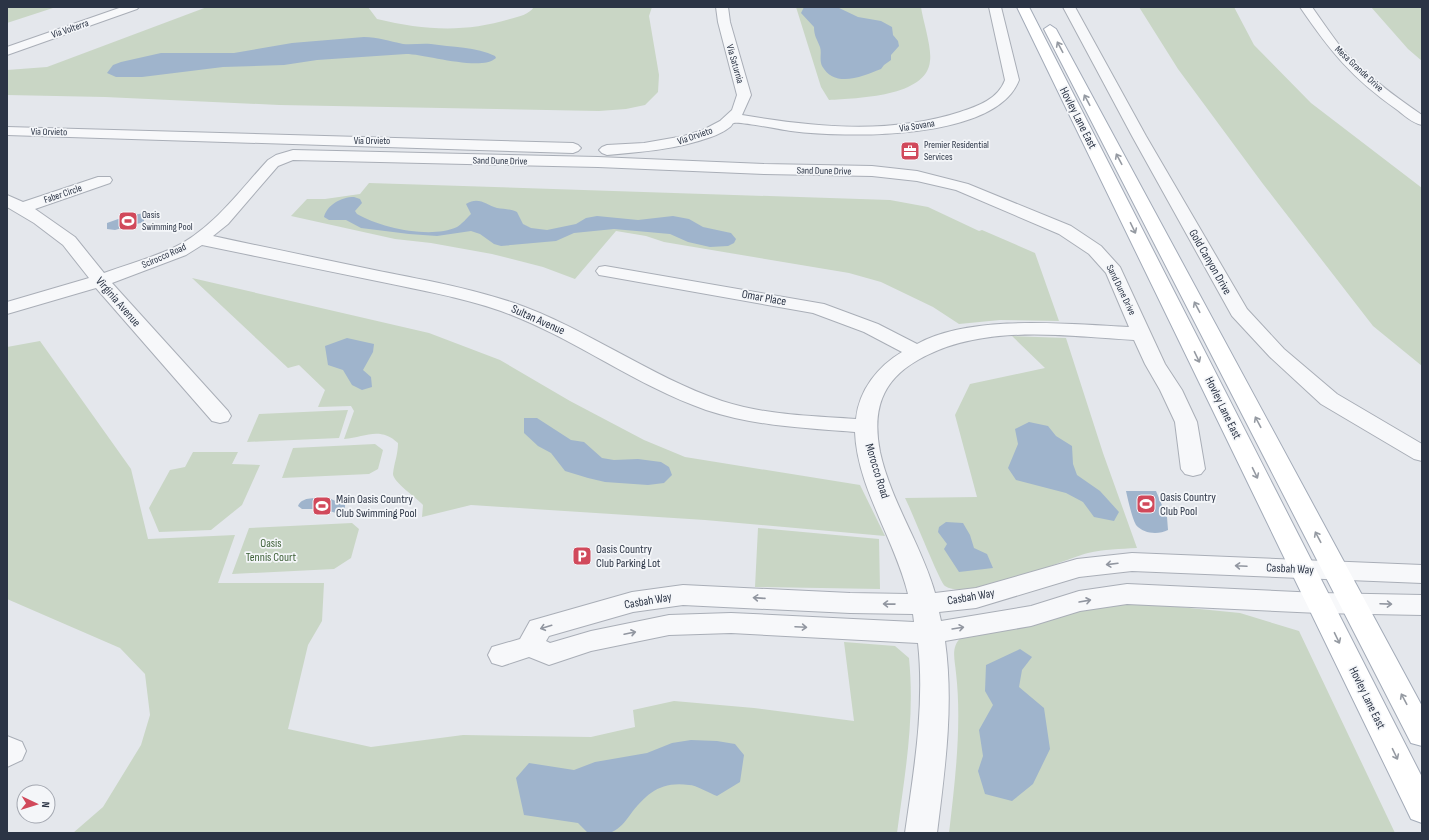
<svg xmlns="http://www.w3.org/2000/svg" width="1429" height="840" font-family="'Sofia Sans Condensed',sans-serif">
  <rect width="100%" height="100%" fill="#e4e7ec"/>
  <path fill="#c9d6c5" d="M 7,7 L 56,7 L 7,23 Z
    M 207,7 L 368,7 L 377,19 C 423,30 464,33 510,19 C 520,16 528,15 534,7 L 652,7 L 649,16 L 659,75 L 658,92 L 645,105 L 626,109 L 599,111 L 279,105 L 105,97 L 7,95 L 7,70 L 47,67 Z
    M 796,7 L 921,7 C 923,21 932,48 930,61 C 927,97 857,98 829,100 L 821,87 Z
    M 1139,7 L 1234,7 L 1254,45 L 1311,103 L 1422,188 L 1422,366 L 1373,326 L 1263,184 L 1178,69 Z
    M 1371,7 L 1422,7 L 1422,61 L 1408,49 Z
    M 369,183 L 890,200 L 928,207 L 979,231 L 982,230 L 1035,253 L 1059,321 L 1000,320 L 959,324 L 933,307 L 881,282 L 849,273 L 664,242 L 646,236 L 616,231 L 575,279 L 543,267 L 492,254 L 431,243 L 395,239 L 291,216 L 307,199 L 325,199 L 360,194 Z
    M 192,278 L 429,333 L 500,360 L 570,401 L 644,440 L 685,457 L 860,485 L 885,536 L 705,520 L 471,505 L 422,517 L 423,505 C 417,498 393,482 393,474 C 394,463 398,455 398,443 C 380,426 365,437 344,439 L 354,411 L 351,406 L 318,407 L 325,390 L 299,365 L 288,368 Z
    M 1012,336 L 1066,338 L 1103,453 L 1137,548 C 1120,549 1104,549 1088,553 C 1059,561 969,602 945,586 C 940,583 911,509 905,498 L 977,497 L 955,415 L 970,384 L 1045,368 Z
    M 40,341 L 131,469 L 148,539 L 235,535 L 218,583 L 324,583 L 322,621 L 308,645 L 288,729 L 371,747 L 463,735 L 591,737 L 635,727 L 633,710 L 674,701 L 754,708 L 854,721 L 844,642 L 895,646 L 909,658 C 915,719 905,773 897,833 L 73,833 L 103,807 L 141,745 L 150,715 L 145,674 L 120,648 L 7,599 L 7,347 Z
    M 348,410 L 339,438 L 247,442 L 259,414 Z
    M 375,444 L 383,450 L 378,469 L 369,474 L 282,478 L 293,448 Z
    M 193,452 L 238,452 L 232,464 L 260,465 L 242,505 L 211,530 L 159,532 L 149,508 L 170,470 L 185,467 Z
    M 352,523 L 359,529 L 351,558 L 334,569 L 232,574 L 249,528 Z
    M 758,528 L 879,539 L 880,589 L 755,587 Z
    M 1139,603 L 1240,613 L 1299,631 L 1395,833 L 949,833 C 955,782 962,724 956,673 C 955,660 950,646 962,637 L 1026,627 L 1083,609 L 1104,605 Z"/>
  <path fill="#9fb4cc" d="M 804,7 L 837,7 L 858,17 L 881,21 L 892,27 L 893,35 L 898,41 L 899,46 L 891,55 L 891,60 L 884,65 L 881,69 C 863,76 835,89 822,66 C 819,59 822,53 820,47 C 817,39 814,36 814,27 L 801,13 Z
    M 364,37 C 378,37 389,41 403,44 C 412,45 422,43 431,44 C 451,47 477,47 495,56 L 496,58 C 481,72 426,54 406,54 L 317,60 L 284,65 L 223,67 L 142,77 L 116,77 L 107,73 L 113,65 L 121,62 L 161,53 L 234,53 L 292,43 Z
    M 354,197 L 360,199 L 362,203 L 355,211 L 357,214 C 381,228 431,239 457,227 C 462,224 467,218 471,214 L 466,204 C 479,196 486,205 497,208 C 504,209 511,209 517,212 L 523,224 L 531,228 L 547,230 L 576,224 L 586,218 L 597,216 L 638,220 L 673,216 L 689,219 L 703,227 L 731,233 L 736,239 L 734,243 L 728,246 L 710,247 L 688,242 L 670,234 L 614,229 L 574,233 L 556,241 L 501,246 L 494,244 L 480,234 L 471,231 L 437,236 L 409,234 L 361,228 L 346,220 L 329,220 L 324,217 C 327,205 341,197 354,197 Z
    M 148,212 L 148,215 L 144,219 L 144,222 L 115,230 L 107,229 L 107,223 L 121,218 Z
    M 347,338 L 374,344 L 373,352 L 363,370 L 371,377 L 372,387 L 362,390 L 352,385 L 343,370 L 328,365 L 325,346 Z
    M 524,418 L 537,418 L 571,440 L 584,442 L 602,458 L 614,460 L 638,459 L 661,462 L 669,467 L 672,475 L 664,483 L 648,485 L 605,482 L 588,478 L 565,471 L 551,453 L 538,446 L 524,433 Z
    M 1029,422 L 1048,426 L 1056,436 L 1072,446 L 1073,464 L 1077,475 L 1100,491 L 1119,512 L 1114,521 L 1094,517 L 1083,502 L 1066,493 L 1016,480 L 1008,468 L 1018,444 L 1015,429 Z
    M 1126,491 L 1156,491 L 1167,517 L 1168,530 C 1158,535 1144,534 1136,525 C 1132,518 1128,500 1126,491 Z
    M 326,497 L 345,505 L 345,510 L 336,513 L 323,509 L 302,509 L 298,506 C 303,495 316,500 326,497 Z
    M 946,522 L 963,523 L 970,535 L 974,548 L 987,554 L 993,568 L 959,572 L 944,549 L 947,544 L 938,532 L 939,527 Z
    M 1020,649 L 1032,657 L 1022,670 L 1019,687 L 1044,708 L 1050,749 L 1033,784 L 1012,801 L 985,794 L 978,771 L 983,756 L 979,730 L 993,705 L 985,691 L 986,665 Z
    M 691,740 L 717,741 L 735,744 L 744,755 L 740,782 L 717,796 C 709,793 696,785 689,785 C 660,781 646,794 630,815 C 625,822 620,828 612,832 C 606,835 595,833 588,833 L 578,823 L 524,815 L 516,778 L 529,763 L 574,770 L 595,762 L 647,753 L 672,743 Z"/>
  <g fill="none" stroke-linecap="round" stroke-linejoin="round">
    <defs>
      <path id="minor" d="M 122,7 L 139,7 L 137,9 L 7,55 L 7,47 Z
        M 716,7 L 728,7 L 730,22 L 751,95 L 742,115 C 814,127 889,135 960,112 C 978,106 998,99 1005,80 L 989,7 L 1001,7 L 1019,80 C 996,141 845,138 791,131 C 783,130 738,121 734,123 C 732,123 732,126 730,127 C 725,131 717,135 711,137 C 678,149 642,152 607,155 L 602,153 L 599,150 L 602,147 L 607,145 L 644,143 L 684,136 L 703,130 L 720,121 L 732,110 L 737,95 L 718,22 Z
        M 1063,7 L 1075,7 L 1146,136 L 1247,309 L 1284,349 L 1337,394 L 1422,444 L 1422,461 L 1414,459 L 1321,404 L 1270,357 L 1232,316 L 1132,136 Z
        M 1300,7 L 1312,7 C 1322,21 1332,36 1343,50 C 1366,75 1394,96 1422,115 L 1422,125 C 1412,123 1404,115 1396,109 C 1352,78 1330,51 1300,7 Z
        M 7,127 L 573,143 L 578,145 L 581,148 L 578,151 L 573,153 L 7,135 Z
        M 293,150 L 598,157 L 764,164 L 872,166 L 917,171 L 968,184 L 1071,226 L 1101,246 L 1120,267 L 1165,364 L 1182,390 L 1197,422 L 1205,469 L 1201,474 L 1193,476 L 1185,474 L 1181,469 L 1175,422 L 1160,390 L 1145,364 L 1134,340 C 1063,336 983,323 918,360 C 881,381 872,411 880,452 C 891,502 921,544 935,593 L 976,588 L 1077,559 L 1132,553 L 1422,565 L 1422,583 L 1132,571 L 1079,577 L 976,608 L 939,612 L 941,621 L 1031,606 L 1079,591 L 1127,584 L 1319,593 L 1422,595 L 1422,615 L 1319,613 L 1127,604 L 1080,611 L 1031,626 L 945,641 C 954,705 945,769 937,833 L 905,833 C 914,770 925,706 918,643 L 731,633 L 669,635 L 591,651 L 549,665 L 529,657 L 502,666 L 492,663 L 488,655 L 492,647 L 520,639 L 530,621 L 632,592 L 683,585 L 850,593 L 908,594 C 895,540 857,487 855,432 C 805,428 754,426 706,410 C 634,385 573,337 501,311 C 461,297 419,290 377,281 C 319,269 260,257 202,245 L 186,255 L 112,283 L 228,411 L 231,416 L 228,421 L 220,423 L 212,421 L 96,288 L 7,314 L 7,302 L 89,278 L 63,245 L 34,223 L 7,207 L 7,195 L 23,202 L 98,177 L 110,177 L 112,180 L 110,183 L 35,209 L 75,237 L 104,273 C 126,265 151,258 173,248 C 212,230 240,190 268,160 L 276,155 ZM 293,160 L 598,167 L 764,174 L 872,176 L 917,181 L 956,190 L 1059,234 L 1089,254 L 1106,273 L 1129,327 C 1068,324 971,314 917,344 L 878,324 L 824,304 L 605,266 L 599,267 L 596,271 L 599,275 L 605,276 L 813,313 L 864,332 L 902,352 C 878,366 859,390 856,419 C 811,416 765,415 722,401 C 649,376 586,328 514,303 C 470,288 424,280 379,271 C 323,259 268,248 213,236 L 228,224 L 278,166 ZM 683,605 L 850,613 L 913,614 L 914,622 L 731,613 L 669,615 L 591,631 L 550,643 L 546,641 L 549,636 L 633,612 Z
        M 7,736 L 22,742 L 26,751 L 22,760 L 7,767 Z"/>
      <path id="major" d="M 1017,7 L 1029,7 L 1422,777 L 1422,823 L 1411,819 Z
        M 1050,25 L 1056,29 L 1422,706 L 1422,746 L 1411,743 L 1044,29 Z"/>
    </defs>
    <use href="#minor" stroke="#a9aeb7" stroke-width="2"/>
    <use href="#major" stroke="#a3abb8" stroke-width="2"/>
    <use href="#minor" fill="#f7f8fa" fill-rule="evenodd"/>
    <use href="#major" fill="#fff" fill-rule="evenodd"/>
  </g>
  <defs><path id="oneway-shaft" d="M-6 0H5M1.5-3L5.5 0L1.5 3" fill="none" stroke-width="1.6" stroke-linecap="round" stroke-linejoin="round"/></defs>
  <g stroke="#959aa2">
    <use href="#oneway-shaft" transform="translate(1060 47) rotate(-118)"/>
    <use href="#oneway-shaft" transform="translate(1087 100) rotate(-118)"/>
    <use href="#oneway-shaft" transform="translate(1119 159) rotate(-118)"/>
    <use href="#oneway-shaft" transform="translate(1133 228) rotate(64)"/>
    <use href="#oneway-shaft" transform="translate(1197 307) rotate(-118)"/>
    <use href="#oneway-shaft" transform="translate(1197 357) rotate(64)"/>
    <use href="#oneway-shaft" transform="translate(1258 422) rotate(-118)"/>
    <use href="#oneway-shaft" transform="translate(1255 473) rotate(64)"/>
    <use href="#oneway-shaft" transform="translate(1318 537) rotate(-118)"/>
    <use href="#oneway-shaft" transform="translate(1337 638) rotate(64)"/>
    <use href="#oneway-shaft" transform="translate(1404 699) rotate(-118)"/>
    <use href="#oneway-shaft" transform="translate(1395 754) rotate(64)"/>
  </g>
  <g stroke="#9196a0">
    <use href="#oneway-shaft" transform="translate(1112 564) rotate(173)"/>
    <use href="#oneway-shaft" transform="translate(1241 566) rotate(-177)"/>
    <use href="#oneway-shaft" transform="translate(759 598) rotate(-176)"/>
    <use href="#oneway-shaft" transform="translate(1085 601) rotate(-10)"/>
    <use href="#oneway-shaft" transform="translate(889 604) rotate(-179)"/>
    <use href="#oneway-shaft" transform="translate(1386 604) rotate(2)"/>
    <use href="#oneway-shaft" transform="translate(546 627) rotate(163)"/>
    <use href="#oneway-shaft" transform="translate(801 627) rotate(3)"/>
    <use href="#oneway-shaft" transform="translate(958 628) rotate(-9)"/>
    <use href="#oneway-shaft" transform="translate(630 633) rotate(-12)"/>
  </g>
  <defs>
    <symbol id="office-square" viewBox="-11 -11 22 22"><rect x="-9" y="-9" width="18" height="18" rx="4" fill="#d1495b" stroke="#f4f6f9"/><path d="M-6-3h4V-5.5h4V-3h4V5H-6ZM-1-4.5V-3h2v-1.5ZM-6 0V1H6V0Z" fill="#fff"/></symbol>
    <symbol id="stadium-square" viewBox="-11 -11 22 22"><rect x="-9" y="-9" width="18" height="18" rx="4" fill="#d1495b" stroke="#f4f6f9"/><path d="M0-5a6.5 5 0 1 0 0 10a6.5 5 0 1 0 0-10ZM-3.5-1.8h7v3.6h-7Z" fill="#fff"/></symbol>
    <symbol id="parking-square" viewBox="-11 -11 22 22"><rect x="-9" y="-9" width="18" height="18" rx="4" fill="#d1495b" stroke="#f4f6f9"/><path d="M-3.5-5.5H1a3.5 3.5 0 0 1 0 7H-1V5.5H-3.5ZM-1-3.4V-.6H.8a1.4 1.4 0 0 0 0-2.8Z" fill="#fff"/></symbol>
  </defs>
  <g fill-rule="evenodd">
    <use href="#office-square" x="899" y="140" width="22" height="22"/>
    <use href="#stadium-square" x="117" y="210" width="22" height="22"/>
    <use href="#stadium-square" x="1135" y="493" width="22" height="22"/>
    <use href="#stadium-square" x="311" y="495" width="22" height="22"/>
    <use href="#parking-square" x="571" y="545" width="22" height="22"/>
  </g>
  <g text-anchor="middle" dominant-baseline="central" stroke-width="3.5" stroke-linejoin="round" paint-order="stroke">
    <g font-size="10" fill="#2b3445" stroke="#f4f6f9">
      <text transform="translate(70 29) rotate(-19)">Via Volterra</text>
      <text transform="translate(735 64) rotate(74)">Via Saturnia</text>
      <text transform="translate(1359 69) rotate(43)">Mesa Grande Drive</text>
      <text transform="translate(917 126) rotate(-9)">Via Sovana</text>
      <text transform="translate(49 132) rotate(1)">Via Orvieto</text>
      <text transform="translate(695 136) rotate(-19)">Via Orvieto</text>
      <text x="372" y="141">Via Orvieto</text>
      <text transform="translate(500 161) rotate(1)">Sand Dune Drive</text>
      <text transform="translate(824 171) rotate(1)">Sand Dune Drive</text>
      <text transform="translate(63 194) rotate(-19)">Faber Circle</text>
      <text transform="translate(164 256) rotate(-24)">Scirocco Road</text>
      <text transform="translate(1121 290) rotate(64)">Sand Dune Drive</text>
    </g>
    <g font-size="10" fill="#2b3445" stroke="#f4f6f9" text-anchor="start">
      <text x="924" y="145">Premier Residential<tspan x="924" dy="12">Services</tspan></text>
      <text x="142" y="215">Oasis<tspan x="142" dy="12">Swimming Pool</tspan></text>
    </g>
    <g font-size="12" fill="#2b3445" stroke="#f4f6f9">
      <text transform="translate(1078 118) rotate(63)">Hovley Lane East</text>
      <text transform="translate(1210 262) rotate(60)">Gold Canyon Drive</text>
      <text transform="translate(764 298) rotate(10)">Omar Place</text>
      <text transform="translate(118 302) rotate(49)">Virginia Avenue</text>
      <text transform="translate(538 320) rotate(24)">Sultan Avenue</text>
      <text transform="translate(1223 408) rotate(64)">Hovley Lane East</text>
      <text transform="translate(877 471) rotate(73)">Morocco Road</text>
      <text transform="translate(1290 569) rotate(3)">Casbah Way</text>
      <text transform="translate(971 597) rotate(-10)">Casbah Way</text>
      <text transform="translate(648 601) rotate(-10)">Casbah Way</text>
      <text transform="translate(1367 698) rotate(64)">Hovley Lane East</text>
    </g>
    <g font-size="12" fill="#2b3445" stroke="#f4f6f9" text-anchor="start">
      <text x="1160" y="497">Oasis Country<tspan x="1160" dy="14">Club Pool</tspan></text>
      <text x="336" y="499">Main Oasis Country<tspan x="336" dy="14">Club Swimming Pool</tspan></text>
      <text x="596" y="549">Oasis Country<tspan x="596" dy="14">Club Parking Lot</tspan></text>
    </g>
    <g font-size="12" fill="#3f6138" stroke="#f4f6f9">
      <text x="271" y="543">Oasis<tspan x="271" dy="14">Tennis Court</tspan></text>
    </g>
  </g>
  <rect width="1429" height="840" fill="none" stroke="#2b3445" stroke-width="16"/>
  <g transform="translate(36 804) rotate(94)"><circle r="19" fill="#f4f6f9" stroke="#a4a8b1"/>
  <path d="M0-3L7 15L0 10L-7 15Z" fill="#d1495b"/>
  <text y="-6" font-size="11" font-weight="bold" text-anchor="middle" fill="#2b3445">N</text>
  </g>
</svg>
